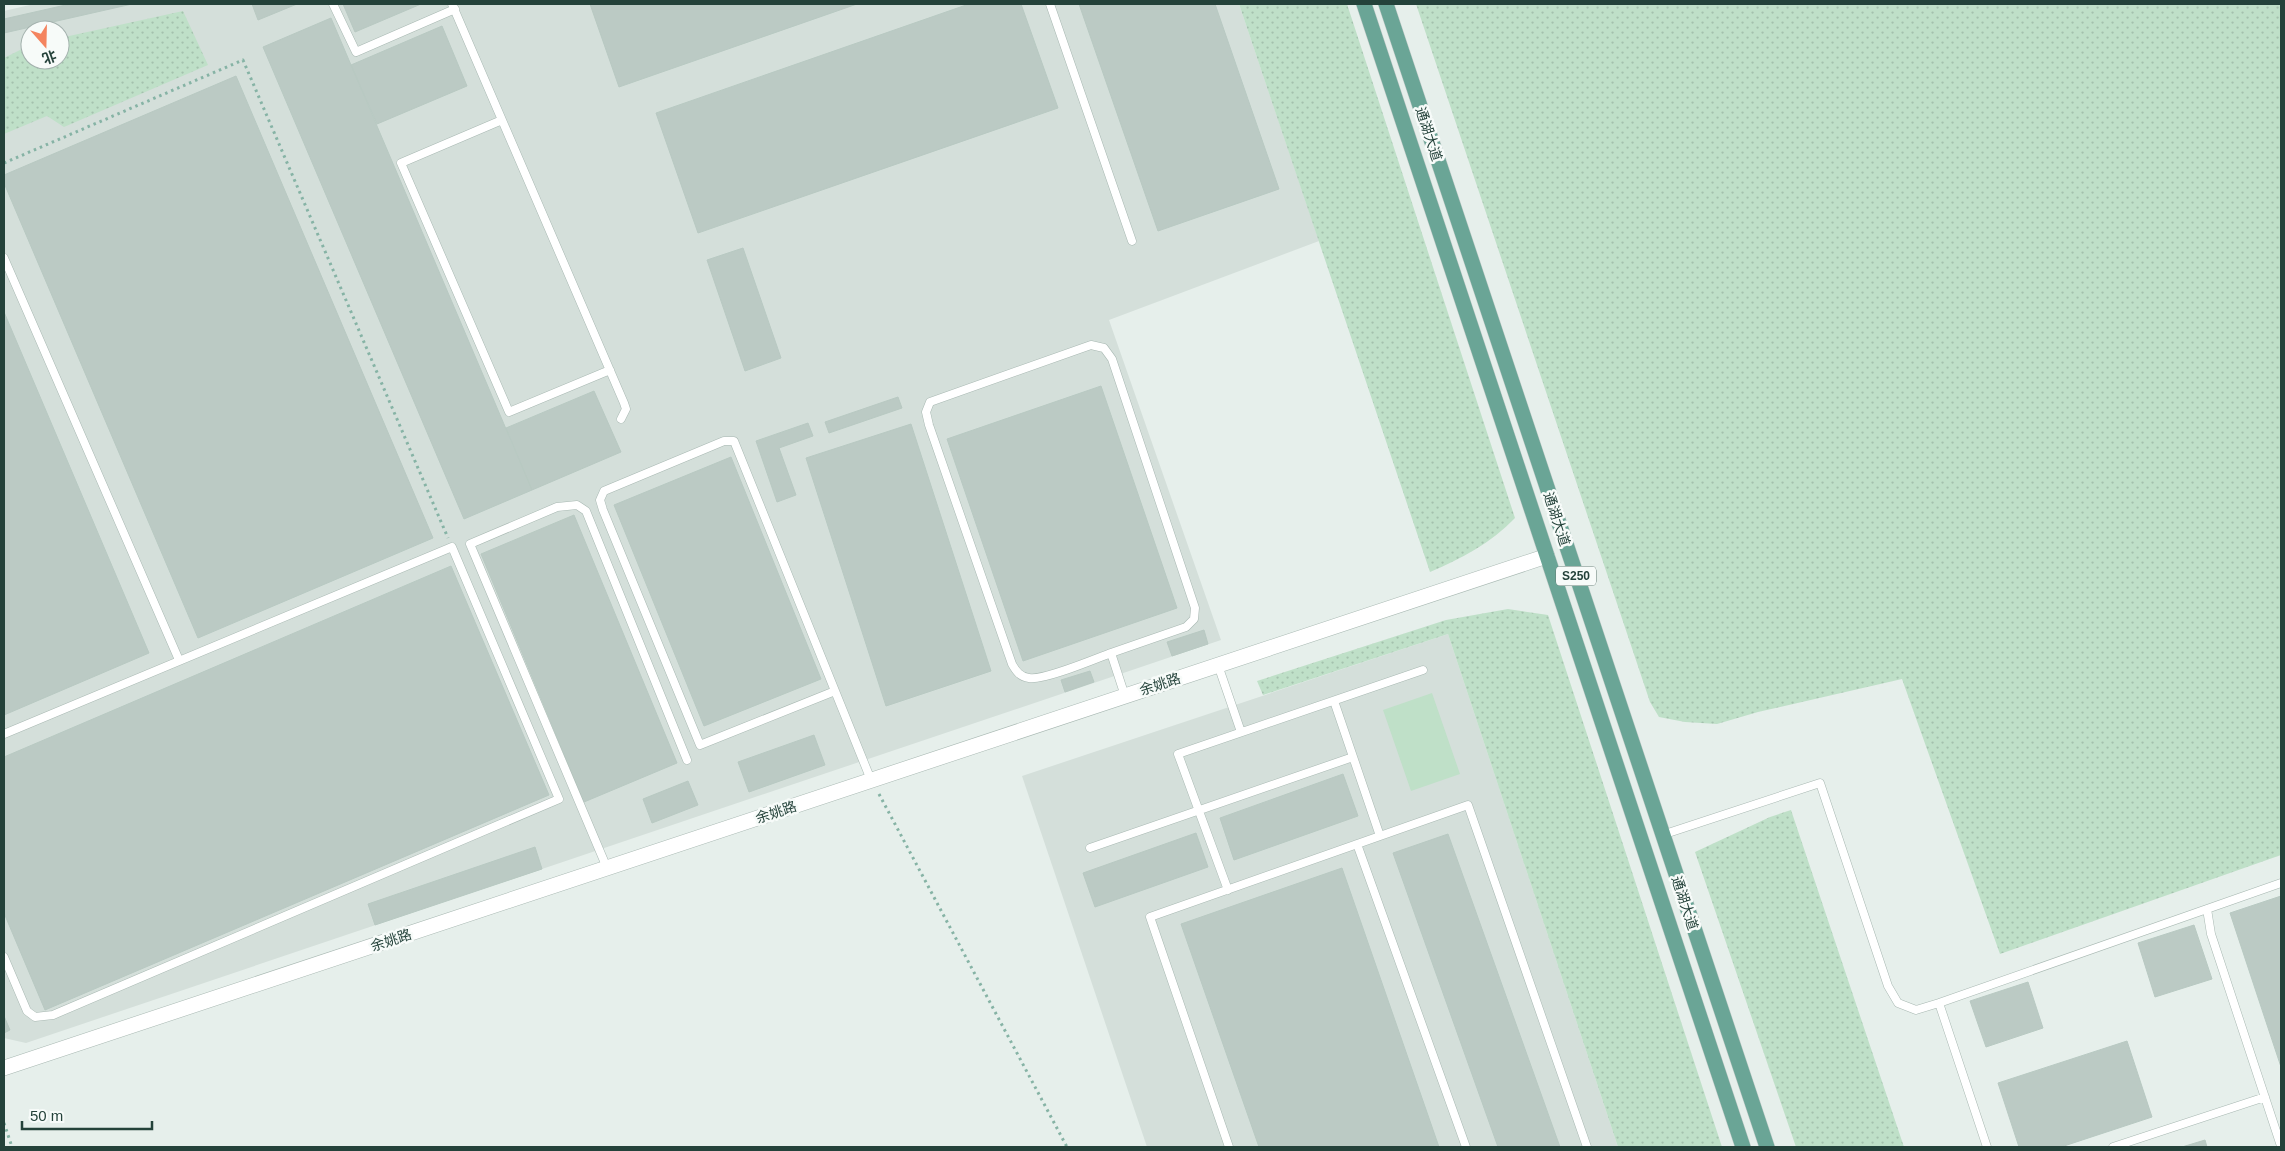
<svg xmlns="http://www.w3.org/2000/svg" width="2285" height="1151" font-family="Helvetica,'Noto Sans SC',sans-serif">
  <defs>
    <pattern id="grass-dots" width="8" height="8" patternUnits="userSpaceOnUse" patternTransform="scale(1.25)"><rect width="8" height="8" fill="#bfe0c8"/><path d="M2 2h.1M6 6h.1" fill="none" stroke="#a4c1ad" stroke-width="1.8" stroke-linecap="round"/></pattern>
  </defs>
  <rect width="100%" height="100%" fill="#e6efeb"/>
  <path fill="#d4dfda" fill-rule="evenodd" d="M 34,4 L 1239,4 L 1319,241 L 1109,320 L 1221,640 L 26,1043 L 4,1038 L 4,11 ZM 30,30 L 60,30 L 60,60 L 30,60 Z
    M 1448,634 L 1618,1147 L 1147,1147 L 1022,776 Z"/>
  <path fill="url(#grass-dots)" d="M 1239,4 L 1347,4 L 1515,518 C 1491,543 1461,559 1430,572 Z
    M 1416,4 L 2281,4 L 2281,855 L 2000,954 L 1902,679 L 1758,712 L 1717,724 L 1685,722 L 1659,717 L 1650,702 Z
    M 183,11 L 208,65 L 64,127 L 47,116 L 4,134 L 4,58 L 30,45 L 30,60 L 60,60 L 60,38 Z
    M 1508,609 L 1548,615 L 1722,1147 L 1618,1147 L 1448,634 L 1263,695 L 1257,681 L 1446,620 Z
    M 1791,810 L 1904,1147 L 1796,1147 L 1695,852 L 1770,817 Z"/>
  <path fill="#bfe0c8" d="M 1432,693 L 1460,774 L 1411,791 L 1383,710 Z"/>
  <path fill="#bbcac4" stroke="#b8c9c2" d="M 70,4 L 132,4 L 4,33 L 4,19 Z
    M 252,4 L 297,4 L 258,20 Z
    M 343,4 L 421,4 L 355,32 Z
    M 590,4 L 857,4 L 619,87 Z
    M 969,4 L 1021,4 L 1058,108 L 698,233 L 656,113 Z
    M 1079,4 L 1215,4 L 1279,189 L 1158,231 Z
    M 331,18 L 532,490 L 464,519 L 263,47 Z
    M 442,26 L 467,86 L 377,124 L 351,65 Z
    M 236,76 L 433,538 L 198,638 L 4,183 L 4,175 Z
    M 743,248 L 781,358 L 745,371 L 707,260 Z
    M 4,312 L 149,653 L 4,715 Z
    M 1101,386 L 1177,608 L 1023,661 L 947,439 Z
    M 594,391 L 621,452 L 532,490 L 506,428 Z
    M 898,397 L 902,408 L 829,433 L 825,422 Z
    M 808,423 L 813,436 L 779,448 L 796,495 L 777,502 L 756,441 Z
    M 911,424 L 991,671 L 886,706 L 806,458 Z
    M 731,457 L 821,679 L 704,726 L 614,505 Z
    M 574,515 L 677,763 L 584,802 L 481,554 Z
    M 451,566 L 549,795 L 45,1010 L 4,913 L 4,757 Z
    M 1204,630 L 1208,644 L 1172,656 L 1167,642 Z
    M 1090,671 L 1094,682 L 1065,692 L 1061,680 Z
    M 814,735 L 825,765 L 749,792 L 738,762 Z
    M 1343,774 L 1358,816 L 1234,860 L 1220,818 Z
    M 688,781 L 698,805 L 652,823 L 643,799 Z
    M 1196,833 L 1208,867 L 1095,907 L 1083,873 Z
    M 1448,834 L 1560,1147 L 1498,1147 L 1393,853 Z
    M 535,847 L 542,869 L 375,925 L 368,904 Z
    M 1342,868 L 1439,1147 L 1259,1147 L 1181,924 Z
    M 2281,896 L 2281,1067 L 2230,913 Z
    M 2194,925 L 2212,979 L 2155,997 L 2138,943 Z
    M 2028,982 L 2043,1028 L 1986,1047 L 1970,1001 Z
    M 4,1016 L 10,1030 L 4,1033 Z
    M 2127,1041 L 2152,1117 L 2061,1147 L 2019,1147 L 1998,1083 Z
    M 2205,1140 L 2207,1147 L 2182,1147 Z"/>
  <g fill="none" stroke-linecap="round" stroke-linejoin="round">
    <defs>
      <path id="service" d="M 333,4 L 356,52 L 455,9
        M 452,4 L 624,403 L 626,409 L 621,419
        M 1050,4 L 1132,241
        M 502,120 L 401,163 L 509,412 L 610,370
        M 4,258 L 179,660
        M 1111,653 C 1095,659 1043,681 1029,678 C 1020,677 1016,671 1012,664 L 929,425 L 926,412 L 930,402 L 1091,345 L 1104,348 L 1112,359 L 1195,608 L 1194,619 L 1186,627 L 1111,653 L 1125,696
        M 1218,665 L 1241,732
        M 835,691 L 700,745 L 603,510 L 600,500 L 604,491 L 724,441 L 734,441 L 871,780
        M 1334,701 L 1380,836
        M 4,734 L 452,547 L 559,799 L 53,1015 L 35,1017 L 27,1011 L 4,957
        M 1662,835 L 1820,783 L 1888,986 L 1898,1003 L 1916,1010 L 1939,1003 L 1987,1147
        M 1357,844 L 1466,1147
        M 1090,848 L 1353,757
        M 607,868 L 470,544 L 557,507 L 577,505 L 586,511 L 687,760
        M 1228,890 L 1178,754 L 1423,670
        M 2207,909 L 2211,934 L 2281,1146
        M 1939,1003 L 2281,883
        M 1229,1147 L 1150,917 L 1468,805 L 1587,1147
        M 2113,1147 L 2265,1097"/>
      <path id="minor" d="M 4,1068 L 1547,556"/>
      <path id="primary" d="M 1364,4 L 1743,1147
        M 1386,4 L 1767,1147"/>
    </defs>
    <use href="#service" stroke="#a8b8b2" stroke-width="9"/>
    <use href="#minor" stroke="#a8b8b2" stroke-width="16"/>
    <use href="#primary" stroke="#c2cac8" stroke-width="16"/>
    <path stroke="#86b3a5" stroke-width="3" stroke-dasharray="2.5 4" stroke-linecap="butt" d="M 4,163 L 243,60 L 448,538
      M 879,794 L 1067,1147
      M 4,1123 L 12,1147"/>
    <use href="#service" stroke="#fff" stroke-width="8"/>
    <use href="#minor" stroke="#fff" stroke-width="15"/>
    <use href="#primary" stroke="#6aa596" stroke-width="15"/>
  </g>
  <g text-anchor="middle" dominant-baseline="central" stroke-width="5" stroke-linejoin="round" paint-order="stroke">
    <rect fill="#f7fbf9" stroke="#637a73" stroke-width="1" x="1556" y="566.5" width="40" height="19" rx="4"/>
    <g font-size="12" font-weight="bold" fill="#24423a">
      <text x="1576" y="576">S250</text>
    </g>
    <g font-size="14" fill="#24423a" stroke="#f7fbf9">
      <text transform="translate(1429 134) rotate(72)">通湖大道</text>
      <text transform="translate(1557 519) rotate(72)">通湖大道</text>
      <text transform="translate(1160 684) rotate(-18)">余姚路</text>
      <text transform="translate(776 812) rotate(-18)">余姚路</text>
      <text transform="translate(1685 903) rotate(72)">通湖大道</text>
      <text transform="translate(391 940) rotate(-18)">余姚路</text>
    </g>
  </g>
  <rect width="2285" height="1151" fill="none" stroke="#24423a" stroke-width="10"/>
  <g transform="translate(45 45) rotate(160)"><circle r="24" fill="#f7fbf9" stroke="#a3b1ad"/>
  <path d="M0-4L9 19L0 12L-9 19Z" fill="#f4845f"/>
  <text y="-8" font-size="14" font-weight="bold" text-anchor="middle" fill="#24423a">北</text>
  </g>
  <path d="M22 1121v8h130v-8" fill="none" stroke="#24423a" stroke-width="2.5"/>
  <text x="30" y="1121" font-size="15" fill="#24423a" stroke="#f7fbf9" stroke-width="4" paint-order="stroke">50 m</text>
</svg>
